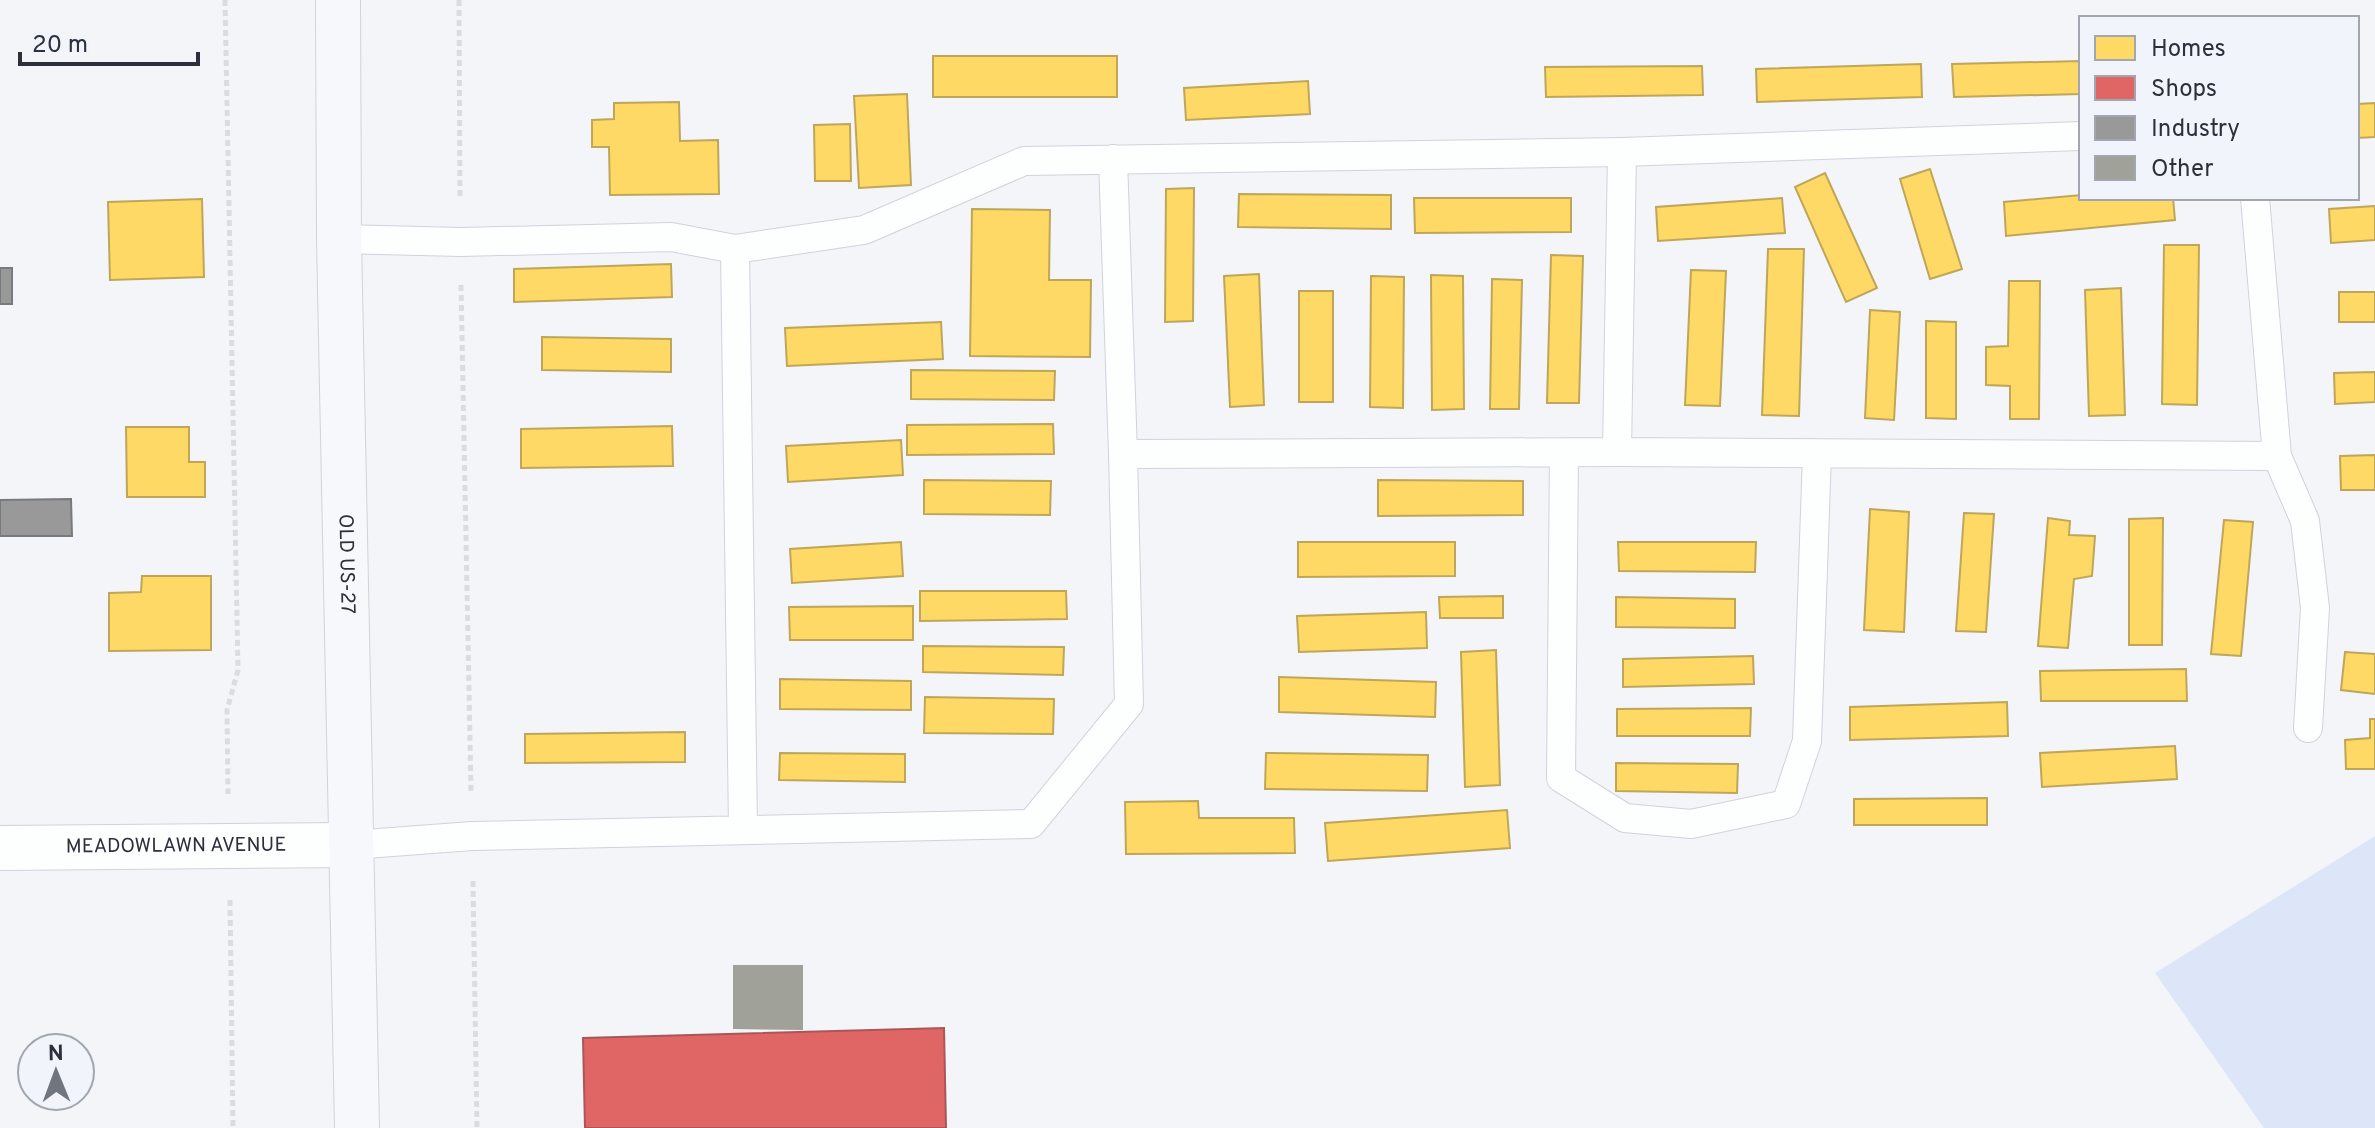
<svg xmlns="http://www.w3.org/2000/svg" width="2375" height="1128" font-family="Overpass,sans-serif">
  <rect width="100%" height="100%" fill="#f3f5f8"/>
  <path fill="#dde6f9" d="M 2375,836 L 2375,1128 L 2264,1128 L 2155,973 Z"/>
  <path fill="#ffd966" stroke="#bfa659" stroke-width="2" d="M 933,56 L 1117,56 L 1117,97 L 933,97 Z
    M 2081,61 L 2081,94 L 1954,97 L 1952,64 Z
    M 1921,64 L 1922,97 L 1757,102 L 1756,69 Z
    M 1702,66 L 1703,95 L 1546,97 L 1545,67 Z
    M 1308,81 L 1310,114 L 1186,120 L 1184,88 Z
    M 907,94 L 911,185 L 859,188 L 854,96 Z
    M 679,102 L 680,141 L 718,140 L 719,194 L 610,195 L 609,147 L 592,147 L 592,120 L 614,119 L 614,103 Z
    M 2375,103 L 2375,137 L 2357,138 L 2357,104 Z
    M 850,124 L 851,181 L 815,181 L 814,125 Z
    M 1930,169 L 1962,269 L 1930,279 L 1900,179 Z
    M 1825,173 L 1877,288 L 1846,302 L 1795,187 Z
    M 1194,188 L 1193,321 L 1165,322 L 1166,189 Z
    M 1239,194 L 1391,195 L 1391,229 L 1238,227 Z
    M 2081,195 L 2081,198 L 2173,198 L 2175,220 L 2006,236 L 2004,202 Z
    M 1414,198 L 1571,198 L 1571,232 L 1415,233 Z
    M 1782,198 L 1785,233 L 1658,241 L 1656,207 Z
    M 202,199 L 204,277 L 110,280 L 108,202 Z
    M 2375,206 L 2375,240 L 2331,243 L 2329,209 Z
    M 972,209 L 1050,210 L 1049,280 L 1091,280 L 1090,357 L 970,356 Z
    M 2164,245 L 2199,245 L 2197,405 L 2162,404 Z
    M 1768,249 L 1804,249 L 1799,416 L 1762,415 Z
    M 1551,255 L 1583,256 L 1579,403 L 1547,403 Z
    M 671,264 L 672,297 L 514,302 L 514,269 Z
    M 1691,270 L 1726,271 L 1720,406 L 1685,405 Z
    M 1259,274 L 1264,405 L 1230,407 L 1224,276 Z
    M 1431,275 L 1463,276 L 1464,409 L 1432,410 Z
    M 1371,276 L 1404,277 L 1403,408 L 1370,407 Z
    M 1492,279 L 1522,280 L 1519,409 L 1490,409 Z
    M 2009,281 L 2040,281 L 2039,419 L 2010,419 L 2010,386 L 1986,385 L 1986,347 L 2008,346 Z
    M 2121,288 L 2125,415 L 2089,416 L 2085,290 Z
    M 1299,291 L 1333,291 L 1333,402 L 1299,402 Z
    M 2339,292 L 2375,292 L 2375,322 L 2339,322 Z
    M 1870,310 L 1900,312 L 1894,420 L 1865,418 Z
    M 1926,321 L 1956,322 L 1956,419 L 1926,418 Z
    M 941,322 L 943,359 L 787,366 L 785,328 Z
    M 542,337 L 671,339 L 671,372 L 542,370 Z
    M 911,370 L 1055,371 L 1054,400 L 911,399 Z
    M 2375,372 L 2375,402 L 2335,404 L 2334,373 Z
    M 1053,424 L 1054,454 L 907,455 L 907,425 Z
    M 672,426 L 673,466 L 521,468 L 521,429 Z
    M 126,427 L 189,427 L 189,462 L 205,462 L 205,497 L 127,497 Z
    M 901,440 L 903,475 L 788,482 L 786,446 Z
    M 2375,455 L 2375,490 L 2341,490 L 2340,456 Z
    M 924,480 L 1051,481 L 1050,515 L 924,514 Z
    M 1378,480 L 1523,481 L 1523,515 L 1378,516 Z
    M 1870,509 L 1909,512 L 1904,632 L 1864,630 Z
    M 1964,513 L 1994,514 L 1986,632 L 1956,631 Z
    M 2048,518 L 2070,521 L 2069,535 L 2095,536 L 2092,576 L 2074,579 L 2068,648 L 2038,646 Z
    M 2163,518 L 2162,645 L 2129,645 L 2129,519 Z
    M 2224,520 L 2253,522 L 2241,656 L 2211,654 Z
    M 901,542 L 903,576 L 792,583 L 790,549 Z
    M 1298,542 L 1455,542 L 1455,576 L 1298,577 Z
    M 1618,542 L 1756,542 L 1755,572 L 1619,571 Z
    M 142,576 L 211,576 L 211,650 L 109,651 L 109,593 L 141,592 Z
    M 920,591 L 1066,591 L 1067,619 L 920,621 Z
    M 1503,596 L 1503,618 L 1440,618 L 1439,597 Z
    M 1616,597 L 1735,599 L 1735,628 L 1616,627 Z
    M 913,606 L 913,640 L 790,640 L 789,607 Z
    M 1426,612 L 1427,648 L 1299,652 L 1297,616 Z
    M 923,646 L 1064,647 L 1063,675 L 923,672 Z
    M 1496,650 L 1500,785 L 1465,787 L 1461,652 Z
    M 2345,652 L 2375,654 L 2375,694 L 2341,690 Z
    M 1753,656 L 1754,684 L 1623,687 L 1623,659 Z
    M 2186,669 L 2187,701 L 2041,701 L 2040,671 Z
    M 1279,677 L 1436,682 L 1435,717 L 1279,712 Z
    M 780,679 L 911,681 L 911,710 L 780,709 Z
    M 925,697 L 1054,699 L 1053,734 L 924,733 Z
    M 2007,702 L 2008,736 L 1850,740 L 1850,707 Z
    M 1751,708 L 1750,736 L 1617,736 L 1617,709 Z
    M 2370,719 L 2375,719 L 2375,769 L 2346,769 L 2345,740 L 2370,738 Z
    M 685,732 L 685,762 L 525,763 L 525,734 Z
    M 2175,746 L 2177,779 L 2042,787 L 2040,753 Z
    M 780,753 L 905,754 L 905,782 L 779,780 Z
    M 1266,753 L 1428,755 L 1427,791 L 1265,789 Z
    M 1616,763 L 1738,764 L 1737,793 L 1616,791 Z
    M 1987,798 L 1987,825 L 1854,825 L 1854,799 Z
    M 1198,801 L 1199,818 L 1294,818 L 1295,853 L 1126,854 L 1125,802 Z
    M 1507,810 L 1510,848 L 1328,861 L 1325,823 Z"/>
  <path fill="#e06666" stroke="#aa5659" stroke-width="2" d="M 944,1028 L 946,1128 L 585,1128 L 583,1038 Z"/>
  <path fill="#999" stroke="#787a7d" stroke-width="2" d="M 0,268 L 12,268 L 12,304 L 0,304 Z
    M 71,499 L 72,536 L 0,536 L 0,500 Z"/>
  <path fill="#a0a199" d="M 733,965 L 803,965 L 803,1030 L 733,1029 Z"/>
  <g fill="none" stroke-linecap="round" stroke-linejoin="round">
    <defs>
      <path id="lane" d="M 1113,159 L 1123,454
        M 2255,198 L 2277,456 L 2305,521 L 2315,608 L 2308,728
        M 339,239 L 461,242 L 671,237 L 735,249 L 864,230 L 1024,161 L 1622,152 L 2081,136
        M 735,249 L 743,829
        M 1617,452 L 1622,152
        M 1564,454 L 1561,778 L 1625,818 L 1691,824 L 1786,804 L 1807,741 L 1817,454
        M 352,845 L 472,836 L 1031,824 L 1129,704 L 1123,454 L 1617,452 L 2277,456"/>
      <g id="street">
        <path id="s1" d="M 0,848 L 352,845"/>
      </g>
      <g id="secondary">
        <path id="s2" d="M 338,0 L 339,239 L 357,1128"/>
      </g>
    </defs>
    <use href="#lane" stroke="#d0d3da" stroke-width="30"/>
    <use href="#street" stroke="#d0d3da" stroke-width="46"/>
    <use href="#secondary" stroke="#d0d3da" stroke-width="46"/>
    <path stroke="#dcdcde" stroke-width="5" stroke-dasharray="6 4" stroke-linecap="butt" d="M 225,0 L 238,670 L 227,710 L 228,794
      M 459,0 L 460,199
      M 461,285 L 471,791
      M 473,881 L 477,1128
      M 230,900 L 233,1128"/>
    <use href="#lane" stroke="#fdfefe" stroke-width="28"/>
    <use href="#street" stroke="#fdfefe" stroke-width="44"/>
    <use href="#secondary" stroke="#f6f8fb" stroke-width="44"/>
  </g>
  <g text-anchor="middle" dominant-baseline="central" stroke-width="8" stroke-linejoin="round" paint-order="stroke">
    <g font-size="20" fill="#2b303b" stroke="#f1f4fa">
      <text stroke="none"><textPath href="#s2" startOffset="564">OLD US-27</textPath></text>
      <text stroke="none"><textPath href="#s1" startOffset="176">MEADOWLAWN AVENUE</textPath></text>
    </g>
  </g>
  <rect x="2079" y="16" width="280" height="184" fill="#f1f4fa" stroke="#a2a6ae" stroke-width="2"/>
  <rect x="2095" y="36" width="40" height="24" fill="#ffd966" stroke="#a2a6ae" stroke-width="2"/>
  <text x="2151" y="56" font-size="24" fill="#2b303b">Homes</text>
  <rect x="2095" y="76" width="40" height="24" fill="#e06666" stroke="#a2a6ae" stroke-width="2"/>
  <text x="2151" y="96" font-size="24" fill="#2b303b">Shops</text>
  <rect x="2095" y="116" width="40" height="24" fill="#999999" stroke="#a2a6ae" stroke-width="2"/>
  <text x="2151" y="136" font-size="24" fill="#2b303b">Industry</text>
  <rect x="2095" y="156" width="40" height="24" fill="#a0a199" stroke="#a2a6ae" stroke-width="2"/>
  <text x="2151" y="176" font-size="24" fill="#2b303b">Other</text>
  <g transform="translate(56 1072) rotate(359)"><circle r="38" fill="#f1f4fa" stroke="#a2a6ae" stroke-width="2"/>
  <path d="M0-6L14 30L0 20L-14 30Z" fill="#71757d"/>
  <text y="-12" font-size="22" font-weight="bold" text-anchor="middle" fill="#2b303b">N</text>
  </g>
  <path d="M20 52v12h178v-12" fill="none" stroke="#2b303b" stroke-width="4"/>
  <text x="32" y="52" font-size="24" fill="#2b303b" stroke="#f1f4fa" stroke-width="6" paint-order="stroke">20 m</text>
</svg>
